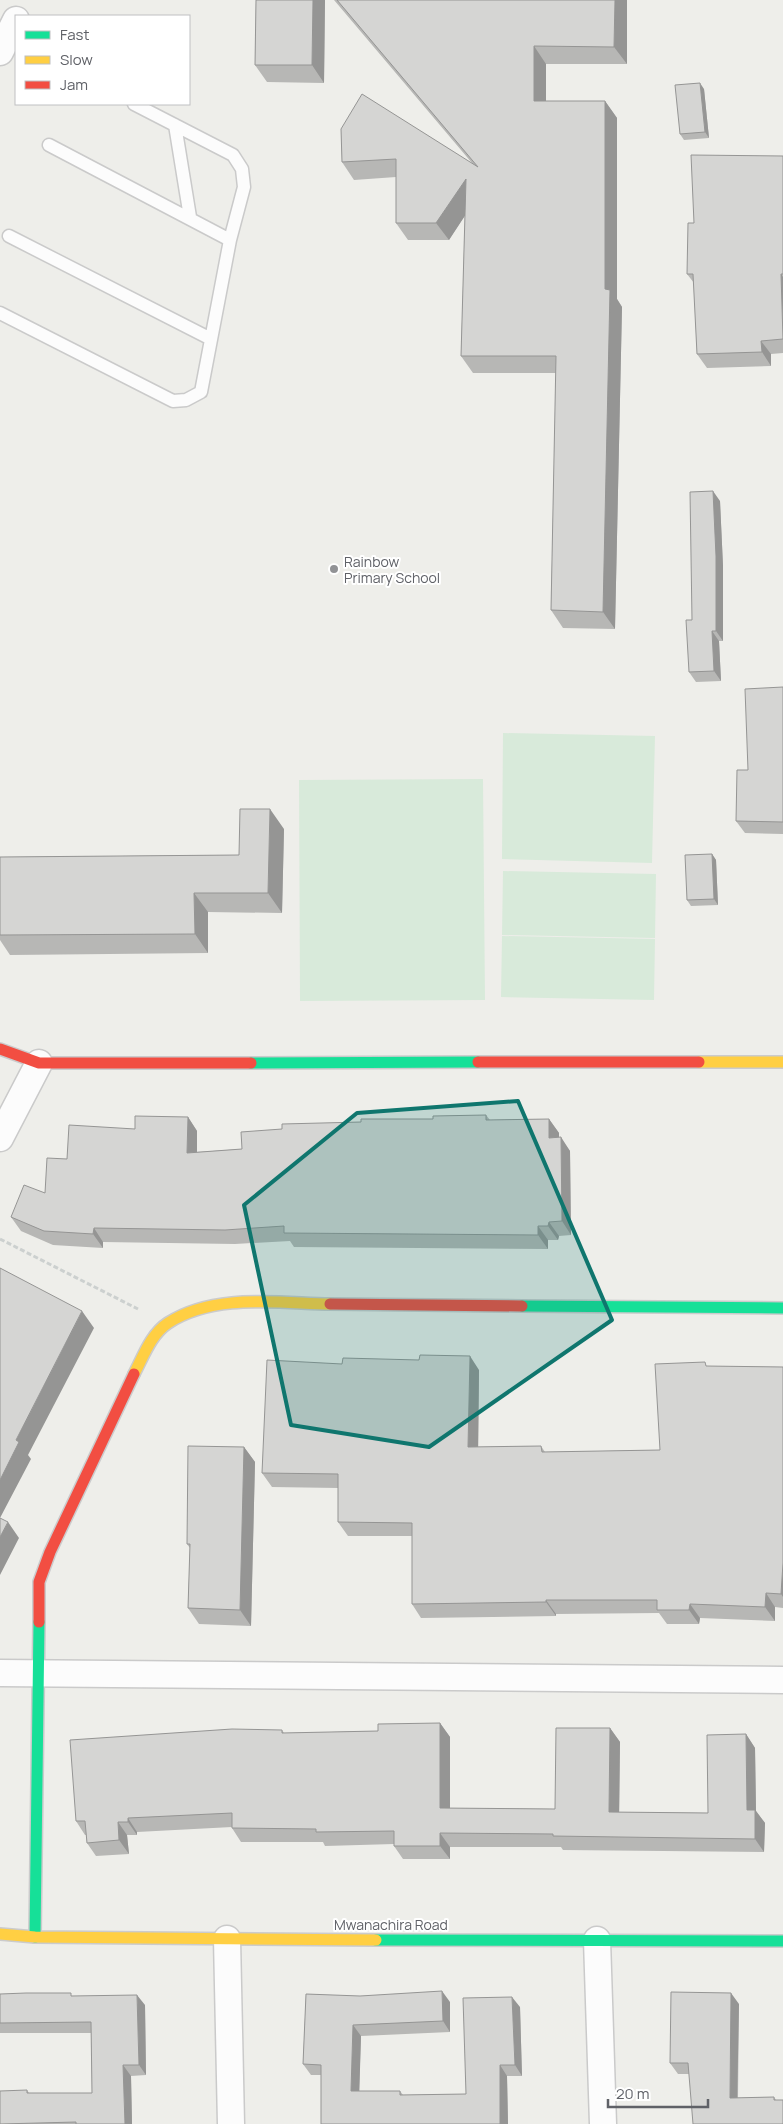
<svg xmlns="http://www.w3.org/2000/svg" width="783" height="2124" font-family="Manrope,sans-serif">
  <rect width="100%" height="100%" fill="#eeeeea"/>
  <path fill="#d8eada" d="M 503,733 L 655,736 L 652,863 L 502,859 Z
    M 483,779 L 485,1000 L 300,1001 L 299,780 Z
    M 503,871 L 656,874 L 655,938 L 502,935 Z
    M 502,936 L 655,939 L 654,1000 L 501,997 Z"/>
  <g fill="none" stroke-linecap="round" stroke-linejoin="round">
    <defs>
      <path id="lane" d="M 175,125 L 190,217
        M 49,145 L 230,240
        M 9,236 L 211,339
        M 0,313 L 173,401 L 186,400 L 201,392 L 230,240 L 244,187 L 242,169 L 233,155 L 134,104"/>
      <path id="street" d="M 0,52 L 16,20
        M 0,1138 L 39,1063
        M 0,1673 L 783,1680
        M 227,1939 L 231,2124
        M 597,1940 L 603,2124"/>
      <path id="fast" d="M 251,1063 L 478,1062
        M 522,1306 L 783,1308
        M 35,1937 L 39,1622
        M 376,1940 L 783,1941"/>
      <path id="slow" d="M 699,1062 L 783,1062
        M 134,1374 C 143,1357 151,1334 168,1323 C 214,1293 278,1303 330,1304
        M 0,1934 L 35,1937 L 376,1940"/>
      <path id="jam" d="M 0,1049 L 39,1063 L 251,1063
        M 478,1062 L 699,1062
        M 330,1304 L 522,1306
        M 39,1622 L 39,1582 L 50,1552 L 134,1374"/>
    </defs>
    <use href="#lane" stroke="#cacaca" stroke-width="15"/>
    <use href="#street" stroke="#cacaca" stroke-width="29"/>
    <use href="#fast" stroke="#cbcbcc" stroke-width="14"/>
    <use href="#slow" stroke="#cbcbcc" stroke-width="14"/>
    <use href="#jam" stroke="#cbcbcc" stroke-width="14"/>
    <path stroke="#ccd0cf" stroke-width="3" stroke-dasharray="5 2.5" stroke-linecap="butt" d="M 0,1239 L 138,1309"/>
    <use href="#lane" stroke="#fcfcfc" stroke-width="12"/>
    <use href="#street" stroke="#fcfcfc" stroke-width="26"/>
    <use href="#fast" stroke="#16e098" stroke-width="11"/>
    <use href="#slow" stroke="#ffcf43" stroke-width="11"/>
    <use href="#jam" stroke="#f24e42" stroke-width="11"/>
  </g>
  <path fill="#b7b7b5" d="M 256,0 L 325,0 L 324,83 L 267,82 L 255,65 Z
    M 334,0 L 627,0 L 627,64 L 546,64 L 546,101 L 605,101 L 617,118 L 617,299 L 622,307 L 615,629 L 563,628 L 551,610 L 556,373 L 473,373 L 461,356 L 465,215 L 449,240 L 408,240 L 396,223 L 396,177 L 354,180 L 342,162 L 341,129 L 472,163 Z
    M 704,89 L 709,138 L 684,140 L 680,134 Z
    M 783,156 L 783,353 L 771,354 L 771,366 L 707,368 L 697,354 L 694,283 L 687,274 L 694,223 Z
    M 720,501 L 723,566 L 723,641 L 719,641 L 721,681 L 696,682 L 689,672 L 692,620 Z
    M 783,687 L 783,834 L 745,833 L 736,821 L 748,770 Z
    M 284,829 L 282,913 L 208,912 L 208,953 L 10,955 L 0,940 L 0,857 L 239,855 Z
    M 712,854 L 716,860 L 718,905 L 691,906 L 687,900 Z
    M 486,1115 L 490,1120 L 549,1119 L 559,1133 L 559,1137 L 570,1151 L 571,1235 L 559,1236 L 558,1240 L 548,1240 L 548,1249 L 294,1247 L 290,1241 L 235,1244 L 103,1242 L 103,1248 L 53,1245 L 21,1231 L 11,1217 L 45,1193 L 67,1159 L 135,1129 L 188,1117 L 197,1131 L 197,1152 L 242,1149 L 282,1129 L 361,1122 L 433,1119 Z
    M 708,1366 L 783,1367 L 783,1608 L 775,1607 L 775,1621 L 700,1618 L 699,1624 L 667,1624 L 659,1613 L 556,1614 L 556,1616 L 421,1618 L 412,1604 L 412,1536 L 348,1536 L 338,1522 L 338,1488 L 272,1487 L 262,1473 L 479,1370 L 478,1447 L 541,1446 L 545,1452 L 660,1450 Z
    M 244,1447 L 255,1462 L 251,1626 L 199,1624 L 188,1608 L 190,1548 L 187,1544 Z
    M 440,1723 L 450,1737 L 450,1808 L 555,1809 L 610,1728 L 620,1742 L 619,1812 L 708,1813 L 746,1734 L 755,1748 L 756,1811 L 765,1823 L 764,1852 L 563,1850 L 561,1847 L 450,1847 L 450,1859 L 403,1859 L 394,1846 L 394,1844 L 325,1846 L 323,1842 L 241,1842 L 232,1828 L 232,1827 L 137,1832 L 137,1835 L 127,1835 L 129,1854 L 96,1856 L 87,1843 L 86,1835 L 85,1835 L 76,1821 L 282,1730 L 284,1733 L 378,1731 Z
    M 0,1994 L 73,1996 L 145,2005 L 146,2075 L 131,2076 L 132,2124 L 0,2124 L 27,2090 L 29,2093 L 92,2093 L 91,2033 L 0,2033 Z
    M 306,1994 L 450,2002 L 450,2032 L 361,2036 L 359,2091 L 400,2091 L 403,2095 L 466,2094 L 520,2007 L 522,2076 L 507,2076 L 508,2124 L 321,2124 L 321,2075 L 311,2075 L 303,2064 Z
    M 739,2004 L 738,2098 L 774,2097 L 776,2100 L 783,2124 L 689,2074 L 678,2074 L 670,2063 Z"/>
  <path fill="#959594" d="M 313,0 L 325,0 L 324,83 L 312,65 Z
    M 615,0 L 627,0 L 627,64 L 614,47 Z
    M 534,46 L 546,64 L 546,118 L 534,101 Z
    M 700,83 L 704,89 L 709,138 L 705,132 Z
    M 605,101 L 617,118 L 617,299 L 622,307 L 615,629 L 603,612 Z
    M 466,179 L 478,196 L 449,240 L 436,223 Z
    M 781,274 L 783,277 L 783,330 Z
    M 761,341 L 771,354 L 771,366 L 762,352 Z
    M 713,491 L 720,501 L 723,566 L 723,641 L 716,631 Z
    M 712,631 L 719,641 L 721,681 L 714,671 Z
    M 270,809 L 284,829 L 282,913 L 268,893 Z
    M 712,854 L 716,860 L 718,905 L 714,899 Z
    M 194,893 L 208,912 L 208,953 L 195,934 Z
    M 188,1117 L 197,1131 L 197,1167 L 187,1153 Z
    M 549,1119 L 559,1133 L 559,1152 L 549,1138 Z
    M 561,1137 L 570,1151 L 571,1235 L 562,1221 Z
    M 549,1222 L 559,1236 L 558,1240 L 548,1226 Z
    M 538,1226 L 548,1240 L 548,1249 L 538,1235 Z
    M 94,1228 L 103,1242 L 103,1248 L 93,1234 Z
    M 82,1311 L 94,1328 L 28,1455 L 31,1459 L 0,1518 L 0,1480 L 16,1440 Z
    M 470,1356 L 479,1370 L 478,1461 L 468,1447 Z
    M 244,1447 L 255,1462 L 251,1626 L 240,1610 Z
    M 8,1522 L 19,1538 L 0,1575 L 0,1537 Z
    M 783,1563 L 783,1597 L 781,1594 Z
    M 766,1593 L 775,1607 L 775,1621 L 765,1607 Z
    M 546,1600 L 556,1614 L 556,1616 L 546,1602 Z
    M 690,1604 L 700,1618 L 699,1624 L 689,1610 Z
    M 440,1723 L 450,1737 L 450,1822 L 440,1808 Z
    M 610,1728 L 620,1742 L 619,1826 L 609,1812 Z
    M 746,1734 L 755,1748 L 756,1811 L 765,1823 L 764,1852 L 755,1839 L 747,1810 Z
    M 128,1818 L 137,1832 L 137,1835 L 128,1822 Z
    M 118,1822 L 127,1835 L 129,1854 L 119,1840 Z
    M 440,1833 L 450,1847 L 450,1859 L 440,1846 Z
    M 442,1991 L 450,2002 L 450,2032 L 443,2021 Z
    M 731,1993 L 739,2004 L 737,2109 L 730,2098 Z
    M 137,1995 L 145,2005 L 146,2075 L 139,2065 Z
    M 512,1997 L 520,2007 L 522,2076 L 515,2065 Z
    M 353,2025 L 361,2036 L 359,2102 L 351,2091 Z
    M 123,2065 L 131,2076 L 132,2124 L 125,2124 Z
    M 500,2065 L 507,2076 L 508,2124 L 500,2124 Z"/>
  <path fill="#d5d5d3" stroke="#959594" d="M 256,0 L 313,0 L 312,65 L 255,65 Z
    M 337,0 L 615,0 L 614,47 L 534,46 L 534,101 L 605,101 L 605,289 L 610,290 L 603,612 L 551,610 L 556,356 L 461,356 L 466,179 L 436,223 L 396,223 L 396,159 L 342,162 L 341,129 L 362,94 L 478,167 Z
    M 700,83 L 705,132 L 680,134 L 675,85 Z
    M 691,155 L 783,156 L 783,274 L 781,274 L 783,339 L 761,341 L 762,352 L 697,354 L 693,274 L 687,274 L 688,223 L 694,223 Z
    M 713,491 L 716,556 L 716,631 L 712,631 L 714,671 L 689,672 L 686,620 L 692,620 L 690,492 Z
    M 783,687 L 783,822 L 736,821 L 737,770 L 748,770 L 745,689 Z
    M 240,809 L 270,809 L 268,893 L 194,893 L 195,934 L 0,935 L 0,857 L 239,855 Z
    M 712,854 L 714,899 L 687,900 L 685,855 Z
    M 486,1115 L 486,1120 L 549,1119 L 549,1138 L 561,1137 L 562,1221 L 549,1222 L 548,1226 L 538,1226 L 538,1235 L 284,1233 L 284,1226 L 225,1230 L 94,1228 L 93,1234 L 44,1231 L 11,1217 L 24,1185 L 45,1193 L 47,1158 L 67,1159 L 69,1125 L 135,1129 L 135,1116 L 188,1117 L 187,1153 L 242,1149 L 241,1132 L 282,1129 L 282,1124 L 361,1122 L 361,1119 L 433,1119 L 433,1116 Z
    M 0,1268 L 82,1311 L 16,1440 L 19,1442 L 0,1480 Z
    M 420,1355 L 470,1356 L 468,1447 L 541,1446 L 542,1452 L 660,1450 L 655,1364 L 705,1362 L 706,1366 L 783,1367 L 783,1563 L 781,1594 L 766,1593 L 765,1607 L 690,1604 L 689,1610 L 657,1610 L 657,1600 L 546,1600 L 546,1602 L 412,1604 L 412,1523 L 338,1522 L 338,1474 L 262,1473 L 267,1360 L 342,1364 L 343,1358 L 419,1360 Z
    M 188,1446 L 244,1447 L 240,1610 L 188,1608 L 190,1544 L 187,1544 Z
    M 0,1518 L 8,1522 L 0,1537 Z
    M 440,1723 L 440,1808 L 555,1809 L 556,1728 L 610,1728 L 609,1812 L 708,1813 L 707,1735 L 746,1734 L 747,1810 L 755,1810 L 755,1839 L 553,1836 L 553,1834 L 440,1833 L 440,1846 L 394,1846 L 394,1831 L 316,1832 L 316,1829 L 232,1828 L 232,1813 L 128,1818 L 128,1822 L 118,1822 L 119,1840 L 87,1843 L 85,1821 L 76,1821 L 70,1740 L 232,1729 L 282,1730 L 282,1733 L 378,1731 L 378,1724 Z
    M 442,1991 L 443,2021 L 353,2025 L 351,2091 L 400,2091 L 400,2095 L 466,2094 L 463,1998 L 512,1997 L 515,2065 L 500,2065 L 500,2124 L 321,2124 L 321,2065 L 303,2064 L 306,1994 L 360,1996 Z
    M 671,1992 L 731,1993 L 730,2098 L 774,2097 L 774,2100 L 783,2100 L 783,2124 L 693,2124 L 688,2063 L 670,2063 Z
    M 26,1993 L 71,1993 L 71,1996 L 137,1995 L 139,2065 L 123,2065 L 125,2124 L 76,2124 L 76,2122 L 0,2124 L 0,2091 L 27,2090 L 27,2093 L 92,2093 L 91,2022 L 0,2023 L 0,1994 Z"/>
  <path fill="#0f766e" fill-opacity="0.2" stroke="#0f766e" stroke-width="4" stroke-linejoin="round" d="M 518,1101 L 612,1320 L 429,1447 L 291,1425 L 244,1205 L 357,1113 Z"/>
  <circle fill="#919295" stroke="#fff" stroke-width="2" cx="334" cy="569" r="5"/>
  <g text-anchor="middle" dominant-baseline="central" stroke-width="4" stroke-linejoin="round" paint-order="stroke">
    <g font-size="14" fill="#5f6167" stroke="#fff" text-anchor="start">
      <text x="344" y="561">Rainbow<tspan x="344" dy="16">Primary School</tspan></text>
    </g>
    <g font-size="14" fill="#5f6167" stroke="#fff">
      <text x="391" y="1924">Mwanachira Road</text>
    </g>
  </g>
  <rect x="15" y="15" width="175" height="90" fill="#ffffff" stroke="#bfc0c2"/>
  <rect x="25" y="31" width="25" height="8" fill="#16e098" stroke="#bfc0c2"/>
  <text x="60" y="40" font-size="15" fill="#5f6167">Fast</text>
  <rect x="25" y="56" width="25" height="8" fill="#ffcf43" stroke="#bfc0c2"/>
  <text x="60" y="65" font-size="15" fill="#5f6167">Slow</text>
  <rect x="25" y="81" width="25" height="8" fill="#f24e42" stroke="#bfc0c2"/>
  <text x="60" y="90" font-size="15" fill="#5f6167">Jam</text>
  <path d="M608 2099v8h100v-8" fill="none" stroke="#5f6167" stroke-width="2.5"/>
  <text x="616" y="2099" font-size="15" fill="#5f6167" stroke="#ffffff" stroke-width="4" paint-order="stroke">20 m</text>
</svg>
